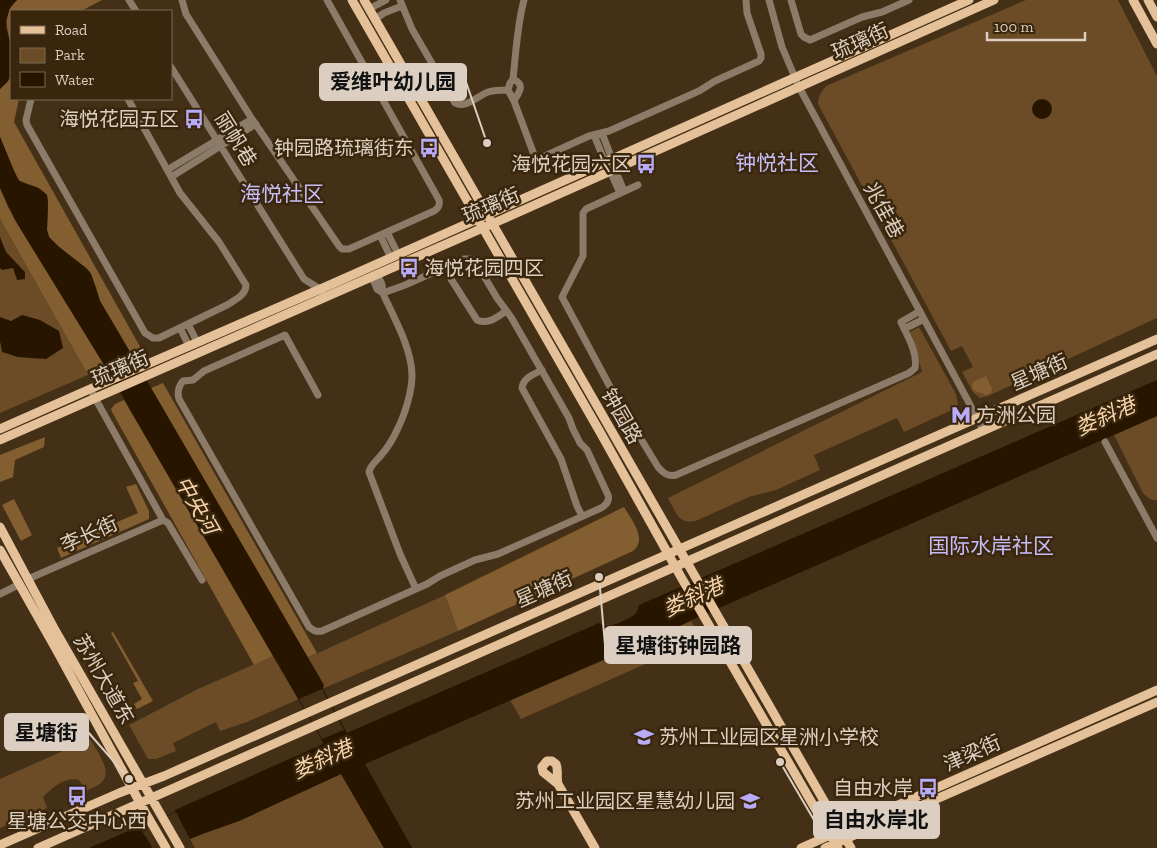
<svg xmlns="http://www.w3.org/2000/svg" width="1157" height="848" font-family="'Zilla Slab','Noto Sans SC',serif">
  <rect width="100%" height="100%" fill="#443017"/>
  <path fill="#6b4c26" d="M 1026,0 L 1118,0 L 1157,76 L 1157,318 L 988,396 L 980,398 L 973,392 L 962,372 L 973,367 L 962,346 L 951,351 L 818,104 C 818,96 821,92 826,86 Z
    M 0,219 L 88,375 L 0,413 Z
    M 919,327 L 956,394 L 958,404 L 956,408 L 904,432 L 897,418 L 814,455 L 820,470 L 776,490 L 749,497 L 698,520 C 679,526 676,513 668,498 L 922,372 L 914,342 L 910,332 Z
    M 1157,416 L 1157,500 C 1151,501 1147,497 1143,493 L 1114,435 Z
    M 445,595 L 458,631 L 322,689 L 307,658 Z
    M 691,621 L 702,639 L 521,719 L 510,700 L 614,656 L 617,649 L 620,646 C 631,641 641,634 653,638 Z
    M 273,656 L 299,699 L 247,722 L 220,731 L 216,722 L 173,743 L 176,751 L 156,759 L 149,759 L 147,757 L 129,725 L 198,689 Z
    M 90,739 C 96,750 113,771 102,782 C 97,787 89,789 84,792 L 82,785 L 79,780 C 65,776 52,788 43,797 L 47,808 L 0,828 L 0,779 Z
    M 341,774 L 384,848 L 195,848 L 190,839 L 205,833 L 239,821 Z"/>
  <path fill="#835e30" d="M 17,0 L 102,0 L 81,11 L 11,11 L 11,45 C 7,29 2,13 17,0 Z
    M 11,75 L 11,99 L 19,99 L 14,122 L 143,352 L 133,357 L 100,301 L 96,288 L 90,272 L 86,268 L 59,247 L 49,237 L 47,230 L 48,203 L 47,195 L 39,188 L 20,181 L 13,170 L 0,137 L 0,89 L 8,81 Z
    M 0,188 L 8,207 L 25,236 L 106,368 L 88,375 L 0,219 Z
    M 986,376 L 992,389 L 991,393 L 986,395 L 973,390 L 972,387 L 973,382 Z
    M 163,383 L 317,653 L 307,658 L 151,388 Z
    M 124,400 L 273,656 L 254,665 L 112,412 L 111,409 L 115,404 Z
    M 45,437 L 44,447 L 15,460 L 13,477 L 0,482 L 0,455 Z
    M 136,484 L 149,511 L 149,519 L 61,558 L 57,548 L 138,513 L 126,487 Z
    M 14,499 L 32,535 L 21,541 L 2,505 Z
    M 624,507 C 631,519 648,539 633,551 L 458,631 L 445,595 Z
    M 113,632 L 153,701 L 137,709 L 134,704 L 142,699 L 133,683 L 138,681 L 111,633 Z"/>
  <path fill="#271500" d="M 0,0 L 17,0 L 10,8 L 6,21 L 6,28 L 11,45 L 11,75 L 8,81 L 0,89 Z
    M1032 109a10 10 0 1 1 20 0a10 10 0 1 1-20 0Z
    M 0,137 L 18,180 C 29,187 36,184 47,195 L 48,203 L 47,230 L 49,237 L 59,247 L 86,268 L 91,274 L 96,288 L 100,301 L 133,357 L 324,685 L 323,689 L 347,733 L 599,623 C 602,625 603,626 606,626 C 612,627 632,618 636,613 C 638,610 638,609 639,605 L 1157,380 L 1157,416 L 703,615 L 653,638 C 642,633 631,641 620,646 L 617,649 L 614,655 L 365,764 L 412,848 L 384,848 L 341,774 L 239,821 L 205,833 L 190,839 L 183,826 L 149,841 L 152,848 L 89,848 L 140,826 L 141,827 L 175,812 L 175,810 L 323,744 L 323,742 L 106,368 L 15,220 L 0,188 Z
    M 0,237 L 6,252 L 25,272 L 25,279 L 17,280 L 13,268 L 2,270 L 0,268 Z
    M 22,315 L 40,320 L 59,331 L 63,348 L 46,359 L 18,357 L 2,352 L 0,341 L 0,317 L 11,321 Z"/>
  <path fill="#443017" d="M 322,689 L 344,730 L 322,739 L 299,699 Z
    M 176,812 L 183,826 L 149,842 L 140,828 Z"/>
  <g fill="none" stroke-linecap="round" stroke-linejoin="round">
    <path stroke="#8c7b68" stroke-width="7" d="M 129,0 L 136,11
      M 182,0 L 186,14 L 252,119 L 339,246 L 342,249 L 349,249 L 434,211 C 439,208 440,205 439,200 L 327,0
      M 400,0 L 412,29 L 455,103 C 466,109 477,96 488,92 C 494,90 501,90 508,90
      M 524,0 C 517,26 516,52 513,79 L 510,83 L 508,90 L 514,101 L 536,160 L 589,136 L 609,131 L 699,91 L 715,81 L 759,61 L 761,58 L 761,54 L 747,13 L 746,0
      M 769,0 L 782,47 L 799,87 L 967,399 L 983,430
      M 791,0 L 801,34 L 804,37 L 810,40 L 862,17 L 882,12 L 909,0
      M 369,9 L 386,0
      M 375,19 L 384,13 L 402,6
      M 171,67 L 304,279 L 320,289 L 322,292
      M 513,79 C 526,85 519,92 514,101
      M 31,99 L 26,120 L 27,125 L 145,333 L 153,338 L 159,338 L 227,305 C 235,300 246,295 246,285 L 219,242 L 180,193 L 128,99
      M 602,133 L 612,159
      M 594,135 L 605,162
      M 615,169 L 624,191
      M 167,170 L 252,119
      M 610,171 L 620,193
      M 171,177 L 256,124
      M 638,185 L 586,209 L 583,213 L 583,256 L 562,297 L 616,398 L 658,467 C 663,473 668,477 676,475 L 909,373 L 915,368 C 918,353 907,335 901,322 L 920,311
      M 387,232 L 398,254
      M 380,235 L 391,258
      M 444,268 L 477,320 C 488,325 497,317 506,311
      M 377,275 C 379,278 381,281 382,285 C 383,289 382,292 384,296 C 395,319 412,350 412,376 C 412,391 405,414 398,428 C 394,437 389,446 382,454 C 378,460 370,465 369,472 L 400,554 L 416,589
      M 372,277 L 377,289 L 383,293
      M 188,324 L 197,342
      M 180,328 L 189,346
      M 904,329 L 924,319
      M 542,370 C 534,374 523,378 522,388 L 561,459 L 577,506 L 582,516
      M 90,389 L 163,520 L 168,523 L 202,580
      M 318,395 L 285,335 L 204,371 L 193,380 L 183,381 C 178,387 177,392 179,399 L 309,627 C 314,631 316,632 322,631 L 427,584 L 440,576 L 475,560 L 498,554 L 601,508 C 606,505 610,501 608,495 L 587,450 L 580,443 L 573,429 L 569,418 L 511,317 L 497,298 L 475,261 L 471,259 L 464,259 L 405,285 L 383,293
      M 1105,442 L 1157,538
      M 28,579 L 163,520
      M 0,594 L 20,584"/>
    <path stroke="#e4c198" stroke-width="9" d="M 352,0 L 600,432 L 681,577 L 838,848
      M 364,0 L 851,848
      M 1133,0 L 1157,44
      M 1148,0 L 1157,17
      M 0,429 L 90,389 L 332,284 L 969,0
      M 0,440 L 501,220 L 994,0
      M 0,527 L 55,630 L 180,848
      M 0,550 L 56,649 L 145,812 L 166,848
      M 558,784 L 543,772 L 542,767 L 547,761 L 552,761 L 556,764 C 559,770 556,776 558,784 L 595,848
      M 0,845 L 119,793 L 164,776 L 250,738 L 1157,339
      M 38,848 L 1157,354
      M 801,848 L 1157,690
      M 825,848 L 1157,702"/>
  </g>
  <defs>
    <symbol id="bus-bare" viewBox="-9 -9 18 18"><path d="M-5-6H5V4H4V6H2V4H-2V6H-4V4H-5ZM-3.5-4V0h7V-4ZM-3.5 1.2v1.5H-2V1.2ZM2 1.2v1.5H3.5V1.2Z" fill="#b8abf7" stroke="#39260d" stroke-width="2.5" paint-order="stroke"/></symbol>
    <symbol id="metro-bare" viewBox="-9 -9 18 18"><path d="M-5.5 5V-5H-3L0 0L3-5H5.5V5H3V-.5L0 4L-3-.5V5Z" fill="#b8abf7" stroke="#39260d" stroke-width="2.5" paint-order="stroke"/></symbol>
    <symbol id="school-bare" viewBox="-9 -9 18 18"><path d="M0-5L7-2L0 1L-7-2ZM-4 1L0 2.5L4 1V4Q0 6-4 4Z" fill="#b8abf7" stroke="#39260d" stroke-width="2.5" paint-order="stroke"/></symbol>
  </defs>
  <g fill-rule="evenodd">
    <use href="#bus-bare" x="180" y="105" width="28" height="28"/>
    <use href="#bus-bare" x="415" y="134" width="28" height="28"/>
    <use href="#bus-bare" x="632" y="150" width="28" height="28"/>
    <use href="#bus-bare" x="395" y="254" width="28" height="28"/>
    <use href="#metro-bare" x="947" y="401" width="28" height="28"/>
    <use href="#school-bare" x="630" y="723" width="28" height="28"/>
    <use href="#bus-bare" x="914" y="774" width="28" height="28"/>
    <use href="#bus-bare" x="63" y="782" width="28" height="28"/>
    <use href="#school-bare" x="736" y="787" width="28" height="28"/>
  </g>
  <g text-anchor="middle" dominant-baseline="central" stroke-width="5" stroke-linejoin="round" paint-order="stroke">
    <g font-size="20" fill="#dccfc1" stroke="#39260d">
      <text transform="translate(860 41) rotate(-24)">琉璃街</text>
      <text transform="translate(236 139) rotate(58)">丽帆巷</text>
      <text transform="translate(491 205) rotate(-23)">琉璃街</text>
      <text transform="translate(884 210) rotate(61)">兆佳巷</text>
      <text transform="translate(120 368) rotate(-23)">琉璃街</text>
      <text transform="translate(1039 372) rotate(-24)">星塘街</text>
      <text transform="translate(622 416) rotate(60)">钟园路</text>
      <text transform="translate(89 534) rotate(-24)">李长街</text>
      <text transform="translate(544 589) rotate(-24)">星塘街</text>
      <text transform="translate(104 679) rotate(60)">苏州大道东</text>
      <text transform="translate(972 753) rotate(-24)">津梁街</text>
    </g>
    <g font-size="20" fill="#dccfc1" stroke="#39260d" text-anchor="end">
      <text x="179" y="119">海悦花园五区</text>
      <text x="414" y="148">钟园路琉璃街东</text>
      <text x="631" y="164">海悦花园六区</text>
      <text x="424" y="268" text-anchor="start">海悦花园四区</text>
      <text x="976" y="415" text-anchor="start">方洲公园</text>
      <text x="659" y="737" text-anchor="start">苏州工业园区星洲小学校</text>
      <text x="913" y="788">自由水岸</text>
      <text x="735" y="801">苏州工业园区星慧幼儿园</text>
      <text x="77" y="821" text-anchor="middle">星塘公交中心西</text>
    </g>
    <g font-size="21" fill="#c6bdf7" stroke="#39260d">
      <text x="777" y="162">钟悦社区</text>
      <text x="282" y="193">海悦社区</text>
      <text x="991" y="545">国际水岸社区</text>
    </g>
    <g font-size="21" font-style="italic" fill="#f7d4ac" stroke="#39260d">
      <text transform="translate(1105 416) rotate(-24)">娄斜港</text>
      <text transform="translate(197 505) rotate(60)">中央河</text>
      <text transform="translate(693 597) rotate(-24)">娄斜港</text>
      <text transform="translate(322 759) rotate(-24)">娄斜港</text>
    </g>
  </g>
  <path fill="none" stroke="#dccfc1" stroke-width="2" d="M487 143L466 82M599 577L605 645M129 779L88 732M780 762L814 820"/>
  <g fill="#dccfc1" stroke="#39260d" stroke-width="2">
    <circle cx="487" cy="143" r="5"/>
    <circle cx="599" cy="577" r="5"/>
    <circle cx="129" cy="779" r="5"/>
    <circle cx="780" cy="762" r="5"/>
  </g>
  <g fill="#dccfc1" stroke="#dccfc1" stroke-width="2">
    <rect x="320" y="64" width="146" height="36" rx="5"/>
    <rect x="605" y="627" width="146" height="36" rx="5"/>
    <rect x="5" y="714" width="83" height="36" rx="5"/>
    <rect x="814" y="802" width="125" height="36" rx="5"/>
  </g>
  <g font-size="21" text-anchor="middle" font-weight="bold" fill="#111">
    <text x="393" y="89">爱维叶幼儿园</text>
    <text x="678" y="653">星塘街钟园路</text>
    <text x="46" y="740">星塘街</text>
    <text x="876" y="827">自由水岸北</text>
  </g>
  <rect x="10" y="10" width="162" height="90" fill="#39260d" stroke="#7a6a55"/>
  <rect x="20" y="26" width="25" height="8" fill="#e4c198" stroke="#7a6a55"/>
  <text x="55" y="35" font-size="15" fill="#dccfc1">Road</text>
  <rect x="20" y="48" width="25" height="15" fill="#6b4c26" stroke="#7a6a55"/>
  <text x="55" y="60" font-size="15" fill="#dccfc1">Park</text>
  <rect x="20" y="72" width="25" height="15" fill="#271500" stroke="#7a6a55"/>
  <text x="55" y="85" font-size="15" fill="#dccfc1">Water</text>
  <path d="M987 32v8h98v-8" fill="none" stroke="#dccfc1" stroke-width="2.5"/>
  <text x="994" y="32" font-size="15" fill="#dccfc1" stroke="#39260d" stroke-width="4" paint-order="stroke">100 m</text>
</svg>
